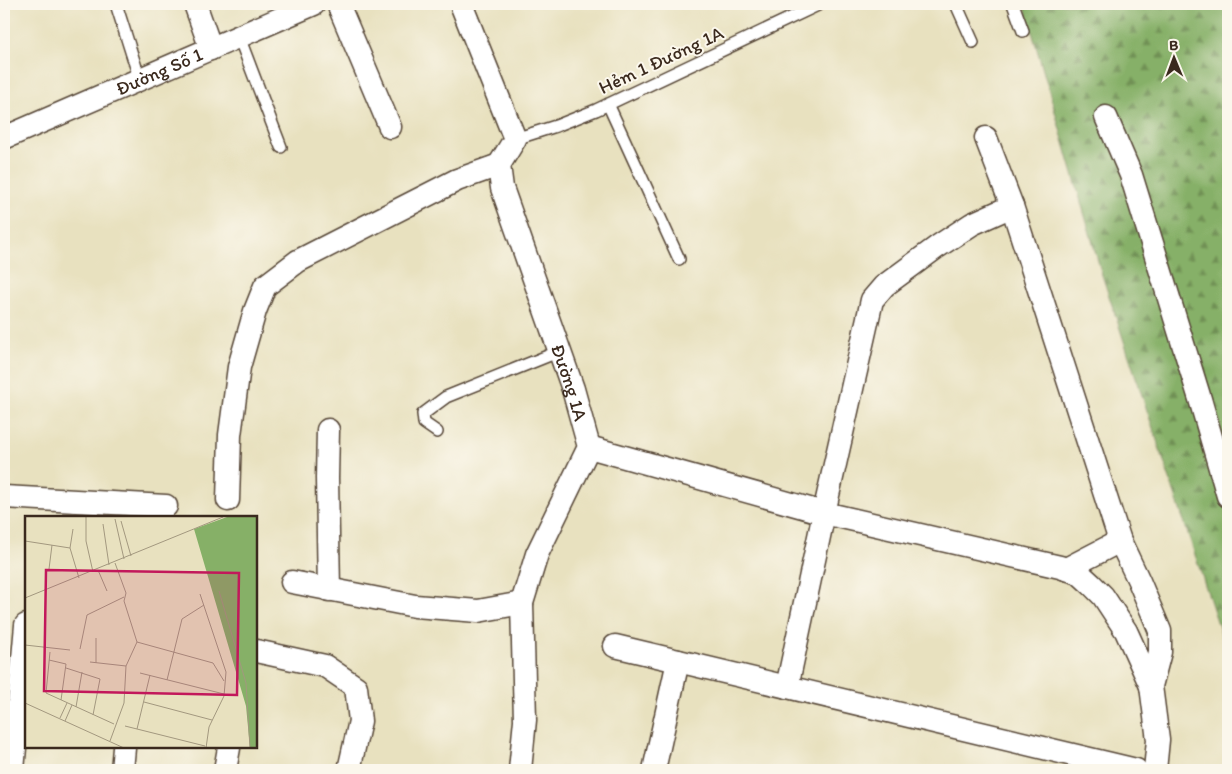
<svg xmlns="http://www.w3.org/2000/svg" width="1232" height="774" font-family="Itim,sans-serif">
  <defs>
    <pattern id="forest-firs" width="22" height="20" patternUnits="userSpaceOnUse" patternTransform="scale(1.25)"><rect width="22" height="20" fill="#86b067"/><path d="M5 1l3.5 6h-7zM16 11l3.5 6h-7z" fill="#6f8f54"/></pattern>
  </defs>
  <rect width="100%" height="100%" fill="#fbf7ec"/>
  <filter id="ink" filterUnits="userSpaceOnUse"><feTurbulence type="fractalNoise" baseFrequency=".02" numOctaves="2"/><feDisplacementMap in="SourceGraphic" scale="10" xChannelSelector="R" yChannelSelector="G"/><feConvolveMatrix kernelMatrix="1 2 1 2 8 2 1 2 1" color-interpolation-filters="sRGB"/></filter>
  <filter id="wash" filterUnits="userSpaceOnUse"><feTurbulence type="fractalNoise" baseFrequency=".0096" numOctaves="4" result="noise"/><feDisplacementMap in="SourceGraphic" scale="20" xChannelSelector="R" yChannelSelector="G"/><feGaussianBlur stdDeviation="1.12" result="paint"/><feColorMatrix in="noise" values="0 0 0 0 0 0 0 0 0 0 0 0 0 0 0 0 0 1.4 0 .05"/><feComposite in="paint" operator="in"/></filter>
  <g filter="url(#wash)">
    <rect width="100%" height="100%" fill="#e8e1bf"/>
    <path fill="url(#forest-firs)" stroke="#606d42" d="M 1024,4 L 1228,4 L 1228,654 L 1102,275 Z"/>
  </g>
  <g filter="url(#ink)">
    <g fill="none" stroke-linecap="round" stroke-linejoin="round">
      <defs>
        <path id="lane" d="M 116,4 L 140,80
          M 956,4 L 973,42
          M 1013,4 L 1023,31
          M 239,37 L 281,147
          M 608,104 L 679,259
          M 515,139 L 556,126 L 596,110 L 820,4
          M 437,432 L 424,423 L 423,414 L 446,397 L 560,351"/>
        <g id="street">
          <path d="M 195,4 L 211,49"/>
          <path d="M 338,4 L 390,127"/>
          <path id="s1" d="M 461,4 L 515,139 L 499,165 L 502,188 L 573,389 L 589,447 L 537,554 L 522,603 L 525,720 L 520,770"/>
          <path d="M 1106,117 L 1131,175 L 1200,399 L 1228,496"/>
          <path id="s2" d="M 4,138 L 314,4"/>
          <path d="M 986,138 L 1012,206 L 1120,541 L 1139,581 L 1160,631 L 1160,652 L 1151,686 L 1158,740 L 1155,770"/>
          <path d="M 328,430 L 327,478 L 329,590"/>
          <path d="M 589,447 L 824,513 L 1060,567 L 1079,573 L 1091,584 L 1103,596 L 1126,631 L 1151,686"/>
          <path d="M 4,497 L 166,506"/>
          <path d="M 228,500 L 230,435 L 239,367 L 255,311 L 265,286 L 298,261 L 457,180 L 499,165"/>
          <path d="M 1066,569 L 1120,541"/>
          <path d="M 292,582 L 415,606 L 478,611 L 522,603"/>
          <path d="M 615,646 L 1136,770"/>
          <path d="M 256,651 L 325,666 L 356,687 L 360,721 L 349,770"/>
          <path d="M 787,687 L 824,513 L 872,300 L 884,286 L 937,247 L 972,224 L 1012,206"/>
          <path d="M 13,770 L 26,625"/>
          <path d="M 122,770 L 124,748"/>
          <path d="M 225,770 L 229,748"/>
          <path d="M 654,770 L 678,661"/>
        </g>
      </defs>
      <use href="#lane" stroke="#554536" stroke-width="14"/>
      <use href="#street" stroke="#554536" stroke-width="25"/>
      <use href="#lane" stroke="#fff" stroke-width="11"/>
      <use href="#street" stroke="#fff" stroke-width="22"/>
    </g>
  </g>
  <g text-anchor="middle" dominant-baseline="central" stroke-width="4" stroke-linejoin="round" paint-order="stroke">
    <g font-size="19" fill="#3b2a1e" stroke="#fbf7ec">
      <text transform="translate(661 60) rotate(-25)">Hẻm 1 Đường 1A</text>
      <text stroke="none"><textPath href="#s2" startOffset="169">Đường Số 1</textPath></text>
      <text stroke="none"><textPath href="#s1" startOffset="405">Đường 1A</textPath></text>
    </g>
  </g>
  <g transform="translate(25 516)">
    <rect width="232" height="232" fill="#e8e1bf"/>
    <path d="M 202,1 L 232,1 L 232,232 L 225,232 L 221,190 L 169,13 Z" fill="#86b067"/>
    <path fill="none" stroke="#a3987f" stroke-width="1" d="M 61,1 L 61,25 L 68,56M 90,3 L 99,43M 96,5 L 106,40M 78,8 L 84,49M 48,13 L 45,32 L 54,62M 0,25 L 45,32M 24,53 L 27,29M 73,54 L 82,75M 194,75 L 221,167 L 225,232M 175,78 L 201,156 L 199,180 L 184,211 L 181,232M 0,82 L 198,1M 112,126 L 188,147 L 199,165M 0,129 L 45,134M 55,133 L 62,99 L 99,81M 25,136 L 21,177 L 89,208M 24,144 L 41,148 L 36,184M 65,146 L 101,150M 71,147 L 71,122M 41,152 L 75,163 L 68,199M 115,157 L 199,178M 142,164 L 157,103 L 179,89M 119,186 L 187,204M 0,187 L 99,232M 51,191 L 57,156M 35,202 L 42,187M 40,205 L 47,189M 100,210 L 180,230M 112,213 L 125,159M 85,225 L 99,187 L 101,150 L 112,126 L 99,85 L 101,77 L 90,47"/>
    <path fill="#c2185b" fill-opacity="0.15" stroke="#c2185b" stroke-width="2.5" d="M 21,54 L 214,57 L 212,179 L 19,175 Z"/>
    <rect width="232" height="232" fill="none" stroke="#3b2a1e" stroke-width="2.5"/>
  </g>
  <rect width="1232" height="774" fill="none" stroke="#fbf7ec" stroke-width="20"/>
  <g transform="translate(1174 58) rotate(359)" stroke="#fbf7ec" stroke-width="4" paint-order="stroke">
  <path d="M0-4L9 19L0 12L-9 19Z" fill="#3b2a1e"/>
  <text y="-8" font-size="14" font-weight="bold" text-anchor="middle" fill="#3b2a1e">B</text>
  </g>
</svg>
